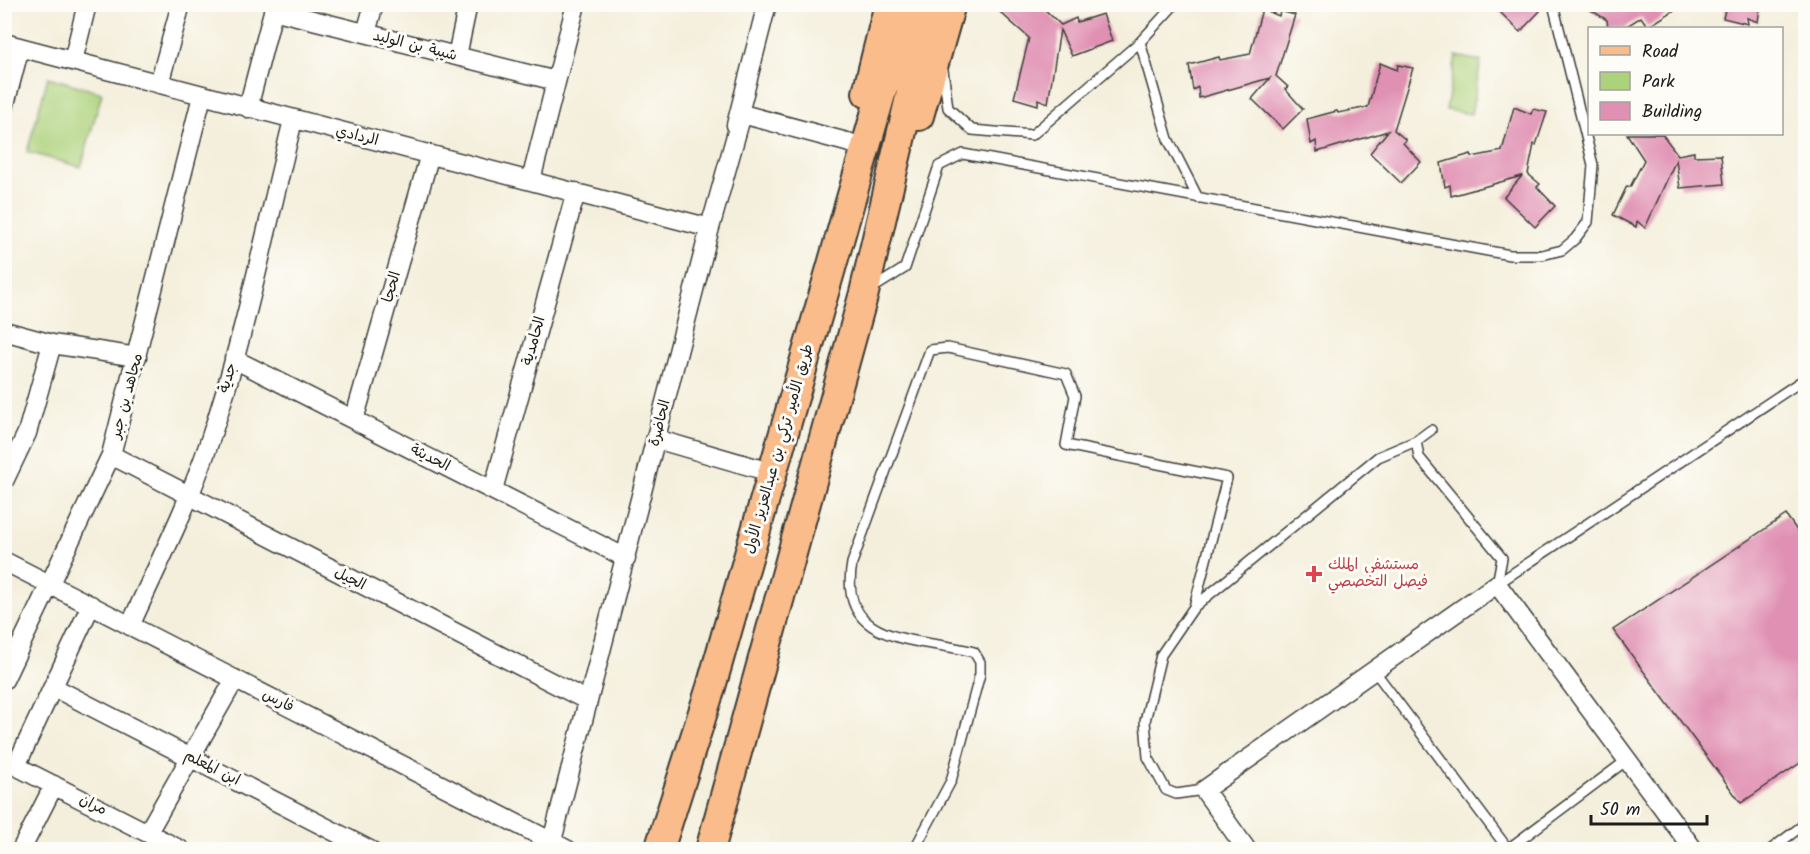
<svg xmlns="http://www.w3.org/2000/svg" width="1810" height="854" font-family="Kalam,'Playpen Sans Arabic',sans-serif">
  <rect width="100%" height="100%" fill="#fdfcf7"/>
  <filter id="ink" filterUnits="userSpaceOnUse"><feTurbulence type="fractalNoise" baseFrequency=".0167" numOctaves="2"/><feDisplacementMap in="SourceGraphic" scale="12" xChannelSelector="R" yChannelSelector="G"/><feConvolveMatrix kernelMatrix="1 2 1 2 8 2 1 2 1" color-interpolation-filters="sRGB"/></filter>
  <filter id="wash" filterUnits="userSpaceOnUse"><feTurbulence type="fractalNoise" baseFrequency=".008" numOctaves="4" result="noise"/><feDisplacementMap in="SourceGraphic" scale="24" xChannelSelector="R" yChannelSelector="G"/><feGaussianBlur stdDeviation="1.35" result="paint"/><feColorMatrix in="noise" values="0 0 0 0 0 0 0 0 0 0 0 0 0 0 0 0 0 1.4 0 .05"/><feComposite in="paint" operator="in"/></filter>
  <g filter="url(#wash)">
    <rect width="100%" height="100%" fill="#f4efdc"/>
    <path fill="#add27c" stroke="#64774c" stroke-width="1.5" d="M 1456,56 L 1481,61 L 1471,114 L 1446,110 Z
      M 48,77 L 102,93 L 81,167 L 27,152 Z"/>
    <g id="blocks">
      <path fill="#e090b2" d="M 991,4 L 1039,4 L 1061,25 L 1076,18 L 1077,22 L 1103,14 L 1112,41 L 1072,56 L 1060,30 L 1048,103 L 1038,99 L 1038,105 L 1014,98 L 1029,38 Z
        M 1492,4 L 1534,4 L 1540,11 L 1520,32 Z
        M 1581,4 L 1684,4 L 1648,27 L 1641,17 L 1624,28 L 1608,28 L 1607,20 Z
        M 1715,4 L 1760,7 L 1758,22 L 1747,18 L 1748,24 L 1723,18 L 1725,10 Z
        M 1262,9 L 1279,16 L 1280,11 L 1295,15 L 1276,76 L 1288,87 L 1285,89 L 1303,109 L 1283,129 L 1252,99 L 1270,78 L 1199,98 L 1198,87 L 1193,90 L 1189,65 L 1219,57 L 1220,60 L 1250,54 Z
        M 1380,63 L 1397,70 L 1398,65 L 1413,68 L 1394,130 L 1406,140 L 1403,143 L 1421,162 L 1401,183 L 1370,153 L 1388,131 L 1317,152 L 1316,141 L 1311,144 L 1307,119 L 1337,111 L 1338,113 L 1368,107 Z
        M 1514,107 L 1531,114 L 1533,109 L 1547,112 L 1536,145 L 1534,144 L 1528,174 L 1540,184 L 1537,187 L 1555,206 L 1535,227 L 1504,197 L 1522,176 L 1451,196 L 1450,185 L 1445,187 L 1441,163 L 1471,154 L 1472,157 L 1502,151 Z
        M 1627,134 L 1662,134 L 1678,155 L 1694,152 L 1694,156 L 1721,155 L 1724,184 L 1680,188 L 1676,160 L 1645,228 L 1637,221 L 1636,227 L 1613,215 L 1627,186 L 1630,187 L 1644,160 Z
        M 1786,515 L 1806,543 L 1806,759 L 1741,803 L 1613,630 Z"/>
    </g>
  </g>
  <g filter="url(#ink)">
    <use href="#blocks" fill-opacity="0" stroke="#3c3c39" stroke-width="1.5"/>
    <g fill="none" stroke-linecap="round" stroke-linejoin="round">
      <defs>
        <path id="lane" d="M 1140,42 L 1168,139 L 1198,198
          M 943,70 L 948,108 L 972,130 L 1032,135 L 1140,42 L 1175,4
          M 873,288 L 905,268 L 939,166 L 963,154 L 1510,255 L 1542,255 L 1562,250 L 1575,239 L 1588,222 L 1593,165 L 1553,4
          M 1431,430 L 1416,441 L 1419,457 L 1502,558 L 1497,584
          M 1497,584 L 1806,378
          M 1373,669 L 1508,849 L 1627,760
          M 1204,790 L 1176,794 L 1166,790 L 1148,757 L 1145,721 L 1161,655 L 1194,607 L 1378,457 L 1416,441
          M 914,850 L 951,781 L 980,674 L 980,662 L 974,652 C 918,637 837,647 852,563 L 930,350 L 948,348 L 1066,374 L 1075,396 L 1066,445 L 1227,478 L 1194,607
          M 1770,850 L 1806,823"/>
        <path id="street" d="M 273,10 L 556,81
          M 366,33 L 374,4
          M 4,43 L 710,228 L 742,114 L 854,144
          M 457,56 L 468,4
          M 73,61 L 87,4
          M 159,84 L 181,4
          M 4,108 L 20,47
          M 248,108 L 275,4
          M 736,125 L 767,4
          M 531,180 L 576,4
          M 4,331 L 52,344 L 137,357
          M 234,359 L 626,558
          M 354,420 L 430,154
          M 656,439 L 770,472
          M 111,455 L 588,701
          M 4,481 L 27,433 L 52,344
          M 493,490 L 576,192
          M 4,561 L 568,850
          M 130,626 C 157,566 187,508 208,446 C 244,340 266,229 293,120
          M 4,680 L 111,455 L 202,96
          M 53,687 L 370,850
          M 4,760 L 181,850
          M 16,766 L 91,605
          M 148,832 L 235,679
          M 552,841 L 713,216
          M 21,850 L 54,785
          M 1247,850 L 1204,790 L 1497,584 L 1694,850"/>
        <path id="primary" d="M 867,93 L 889,4
          M 919,116 L 951,4
          M 659,850 L 711,687 L 887,73 C 907,54 925,32 932,4
          M 710,850 L 864,293 L 911,93 L 903,4"/>
      </defs>
      <use href="#lane" stroke="#3c3c39" stroke-width="12"/>
      <use href="#street" stroke="#3c3c39" stroke-width="21"/>
      <use href="#primary" stroke="#3c3c39" stroke-width="32"/>
      <use href="#lane" stroke="#fff" stroke-width="9"/>
      <use href="#street" stroke="#fff" stroke-width="18"/>
      <use href="#primary" stroke="#f9bc8a" stroke-width="28"/>
    </g>
  </g>
  <path fill="#e0444e" stroke="#fdfcf7" stroke-width="2" d="M1311 565h6v6h6v6h-6v6h-6v-6h-6v-6h6z"/>
  <g text-anchor="middle" dominant-baseline="central" stroke-width="6" stroke-linejoin="round" paint-order="stroke">
    <g font-size="15" fill="#1c1c1c" stroke="#fdfcf7">
      <text transform="translate(415 46) rotate(14)">شيبة بن الوليد</text>
      <text transform="translate(357 136) rotate(14)">الردادي</text>
      <text transform="translate(392 287) rotate(-74)">الحجا</text>
      <text transform="translate(534 341) rotate(-74)">الحامدية</text>
      <text transform="translate(228 378) rotate(-73)">جدية</text>
      <text transform="translate(127 396) rotate(-75)">مجاهد بن جبر</text>
      <text transform="translate(660 423) rotate(-76)">الحاضرة</text>
      <text transform="translate(779 449) rotate(-74)">طريق الأمير تركي بن عبدالعزيز الأول</text>
      <text transform="translate(430 458) rotate(27)">الحديثة</text>
      <text transform="translate(350 579) rotate(27)">الجيل</text>
      <text transform="translate(278 701) rotate(27)">فارس</text>
      <text transform="translate(212 768) rotate(27)">ابن المعلم</text>
      <text transform="translate(93 805) rotate(27)">مران</text>
    </g>
    <g font-size="15" fill="#be3a42" stroke="#fdfcf7" text-anchor="start">
      <text x="1328" y="565">مستشفى الملك<tspan x="1328" dy="17">فيصل التخصصي</tspan></text>
    </g>
  </g>
  <rect width="1810" height="854" fill="none" stroke="#fdfcf7" stroke-width="24"/>
  <rect x="1588" y="27" width="195" height="108" fill="#fdfcf7" stroke="#a3a29f" stroke-width="1.5"/>
  <rect x="1600" y="46" width="30" height="9" fill="#f9bc8a" stroke="#a3a29f" stroke-width="1.5"/>
  <text x="1642" y="57" font-size="18" fill="#1c1c1c">Road</text>
  <rect x="1600" y="72" width="30" height="18" fill="#add27c" stroke="#a3a29f" stroke-width="1.5"/>
  <text x="1642" y="87" font-size="18" fill="#1c1c1c">Park</text>
  <rect x="1600" y="102" width="30" height="18" fill="#e090b2" stroke="#a3a29f" stroke-width="1.5"/>
  <text x="1642" y="117" font-size="18" fill="#1c1c1c">Building</text>
  <path d="M1591 815v9h116v-9" fill="none" stroke="#1c1c1c" stroke-width="3"/>
  <text x="1600" y="815" font-size="18" fill="#1c1c1c" stroke="#fdfcf7" stroke-width="4.5" paint-order="stroke">50 m</text>
</svg>
